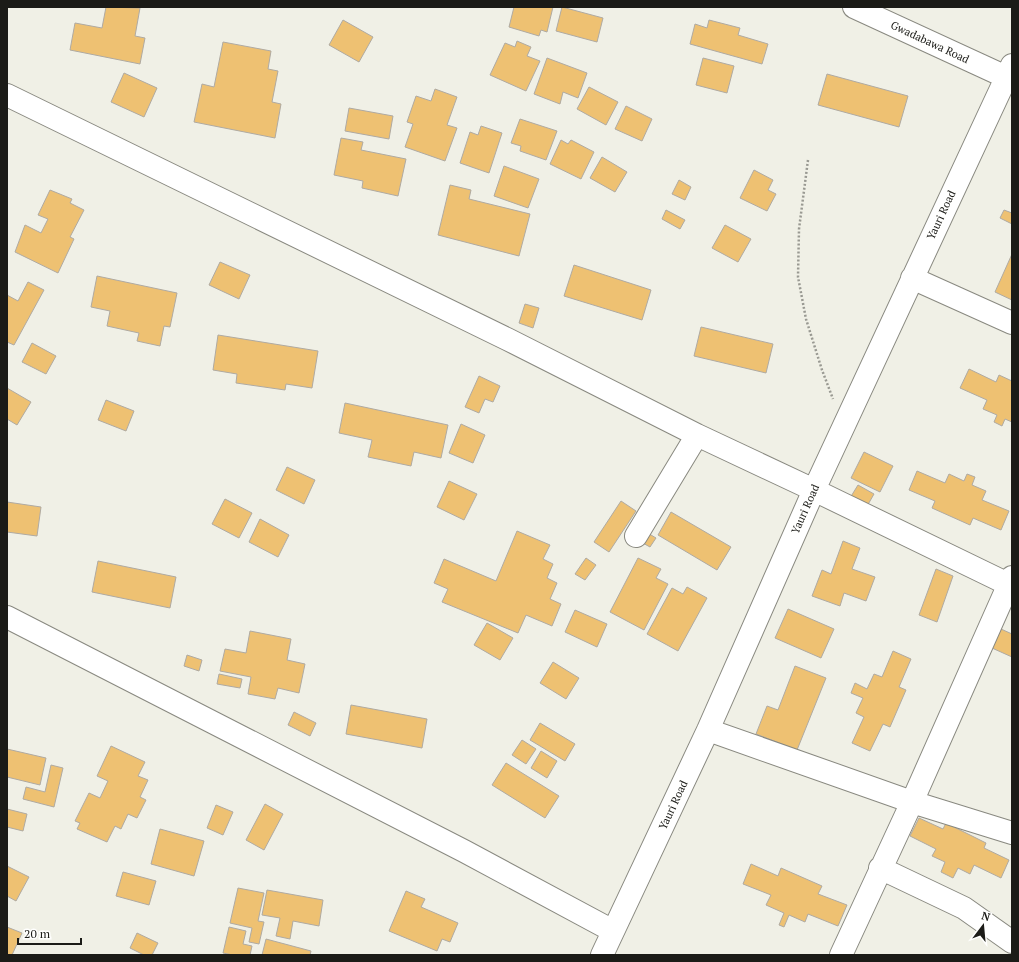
<svg xmlns="http://www.w3.org/2000/svg" width="1019" height="962" font-family="'PT Serif',serif">
  <rect width="100%" height="100%" fill="#f0f0e6"/>
  <path fill="#eec172" stroke="#afaaa2" d="M 106,7 L 140,8 L 135,36 L 145,38 L 140,64 L 70,50 L 75,23 L 102,28 Z
    M 514,7 L 553,7 L 547,32 L 541,30 L 539,36 L 509,27 Z
    M 562,7 L 603,18 L 597,42 L 556,31 Z
    M 343,20 L 373,37 L 359,62 L 329,45 Z
    M 709,20 L 740,28 L 738,35 L 768,44 L 762,64 L 690,44 L 695,24 L 707,28 Z
    M 517,41 L 531,47 L 527,56 L 540,61 L 526,91 L 490,75 L 505,43 L 515,47 Z
    M 223,42 L 271,51 L 268,69 L 278,71 L 272,102 L 281,104 L 275,138 L 194,122 L 202,84 L 214,87 Z
    M 547,58 L 587,73 L 578,98 L 563,92 L 560,104 L 534,94 Z
    M 703,58 L 734,66 L 727,93 L 696,85 Z
    M 124,73 L 157,88 L 144,117 L 111,102 Z
    M 827,74 L 908,96 L 899,127 L 818,105 Z
    M 589,87 L 618,102 L 606,125 L 577,109 Z
    M 435,89 L 457,97 L 447,125 L 457,128 L 445,161 L 405,147 L 413,124 L 407,122 L 416,96 L 431,101 Z
    M 626,106 L 652,119 L 642,141 L 615,129 Z
    M 349,108 L 393,116 L 389,139 L 345,131 Z
    M 520,119 L 557,131 L 546,160 L 520,151 L 521,146 L 511,143 Z
    M 481,126 L 502,133 L 489,173 L 460,163 L 470,132 L 478,135 Z
    M 341,138 L 363,142 L 361,150 L 406,159 L 398,196 L 362,188 L 363,181 L 334,175 Z
    M 561,140 L 568,144 L 571,140 L 594,152 L 581,179 L 550,164 Z
    M 602,157 L 627,172 L 615,192 L 590,178 Z
    M 504,166 L 539,179 L 528,208 L 494,196 Z
    M 754,170 L 773,180 L 768,190 L 776,194 L 767,211 L 740,198 Z
    M 679,180 L 691,187 L 685,200 L 672,194 Z
    M 450,185 L 471,190 L 469,199 L 530,214 L 519,256 L 438,235 Z
    M 50,190 L 72,199 L 70,203 L 84,210 L 70,237 L 74,239 L 58,273 L 15,252 L 25,225 L 41,233 L 48,219 L 38,215 Z
    M 666,210 L 685,220 L 680,229 L 662,219 Z
    M 1004,210 L 1012,213 L 1012,224 L 1000,218 Z
    M 725,225 L 751,239 L 738,262 L 712,248 Z
    M 1012,254 L 1012,300 L 995,292 Z
    M 220,262 L 250,275 L 239,299 L 209,285 Z
    M 574,265 L 651,290 L 642,320 L 564,296 Z
    M 97,276 L 177,293 L 170,327 L 164,326 L 160,346 L 137,341 L 139,333 L 107,326 L 110,311 L 91,307 Z
    M 28,282 L 44,290 L 14,345 L 7,342 L 7,295 L 18,301 Z
    M 525,304 L 539,308 L 533,328 L 519,323 Z
    M 701,327 L 773,344 L 766,373 L 694,356 Z
    M 218,335 L 318,351 L 312,388 L 286,384 L 285,390 L 236,383 L 237,374 L 213,370 Z
    M 32,343 L 56,356 L 46,374 L 22,362 Z
    M 969,369 L 996,382 L 999,375 L 1012,381 L 1012,422 L 1005,419 L 1002,426 L 994,422 L 997,415 L 983,409 L 987,400 L 960,388 Z
    M 479,376 L 500,386 L 493,402 L 485,399 L 479,413 L 465,407 Z
    M 7,388 L 31,402 L 17,425 L 7,419 Z
    M 106,400 L 134,411 L 126,431 L 98,420 Z
    M 345,403 L 448,425 L 441,458 L 414,452 L 411,466 L 368,457 L 372,440 L 339,433 Z
    M 461,424 L 485,435 L 473,463 L 449,453 Z
    M 864,452 L 893,466 L 880,492 L 851,478 Z
    M 287,467 L 315,480 L 304,504 L 276,490 Z
    M 917,471 L 945,483 L 949,474 L 964,481 L 967,474 L 975,477 L 972,485 L 986,491 L 982,500 L 1009,511 L 1001,530 L 973,518 L 970,525 L 932,508 L 935,501 L 909,490 Z
    M 449,481 L 477,494 L 464,520 L 437,507 Z
    M 858,485 L 874,494 L 866,508 L 850,498 Z
    M 225,499 L 252,513 L 239,538 L 212,524 Z
    M 621,501 L 636,511 L 609,552 L 594,542 Z
    M 7,502 L 41,507 L 37,536 L 7,532 Z
    M 671,512 L 731,547 L 717,570 L 658,535 Z
    M 260,519 L 289,535 L 278,557 L 249,542 Z
    M 517,531 L 550,545 L 543,559 L 553,564 L 547,578 L 557,583 L 550,599 L 561,604 L 552,626 L 526,615 L 518,633 L 442,602 L 448,589 L 434,583 L 444,559 L 496,581 Z
    M 646,532 L 656,538 L 650,547 L 641,542 Z
    M 843,541 L 860,548 L 852,569 L 875,577 L 866,601 L 844,593 L 840,606 L 812,596 L 822,570 L 831,574 Z
    M 586,558 L 596,565 L 585,580 L 575,574 Z
    M 638,558 L 661,569 L 656,578 L 668,584 L 644,630 L 610,612 Z
    M 98,561 L 176,577 L 170,608 L 92,592 Z
    M 936,569 L 953,576 L 937,622 L 919,615 Z
    M 687,587 L 707,598 L 678,651 L 647,634 L 672,588 L 683,594 Z
    M 788,609 L 834,629 L 821,658 L 775,638 Z
    M 575,610 L 607,624 L 597,647 L 565,632 Z
    M 487,623 L 513,638 L 500,660 L 474,645 Z
    M 1001,629 L 1012,634 L 1012,657 L 992,648 Z
    M 250,631 L 291,639 L 287,660 L 305,664 L 299,693 L 278,688 L 275,699 L 248,694 L 251,677 L 220,671 L 225,649 L 246,653 Z
    M 893,651 L 911,659 L 899,687 L 906,690 L 890,727 L 883,724 L 870,751 L 852,743 L 864,717 L 856,713 L 863,698 L 851,693 L 855,683 L 867,689 L 874,674 L 882,677 Z
    M 187,655 L 202,660 L 199,671 L 184,666 Z
    M 553,662 L 579,678 L 566,699 L 540,683 Z
    M 795,666 L 826,678 L 797,750 L 756,734 L 767,706 L 778,710 Z
    M 219,674 L 242,679 L 240,688 L 217,684 Z
    M 351,705 L 427,719 L 422,748 L 346,734 Z
    M 294,712 L 316,723 L 310,736 L 288,725 Z
    M 540,723 L 575,744 L 565,761 L 530,740 Z
    M 522,740 L 536,749 L 526,764 L 512,755 Z
    M 111,746 L 145,762 L 138,776 L 148,780 L 140,797 L 146,800 L 137,818 L 128,814 L 121,829 L 115,826 L 107,842 L 77,829 L 80,823 L 75,821 L 89,793 L 100,798 L 108,781 L 97,776 Z
    M 7,749 L 46,758 L 40,785 L 7,777 Z
    M 541,751 L 557,761 L 547,778 L 531,768 Z
    M 506,763 L 559,796 L 545,818 L 492,785 Z
    M 51,765 L 63,768 L 54,807 L 23,799 L 26,787 L 45,792 Z
    M 265,804 L 283,814 L 264,850 L 246,840 Z
    M 216,805 L 233,812 L 223,835 L 207,828 Z
    M 7,809 L 27,814 L 23,831 L 7,827 Z
    M 919,818 L 943,829 L 946,823 L 986,843 L 984,848 L 1009,860 L 1001,878 L 974,865 L 970,874 L 958,868 L 953,878 L 941,872 L 945,862 L 932,856 L 936,849 L 910,836 Z
    M 160,829 L 204,841 L 194,876 L 151,864 Z
    M 751,864 L 778,876 L 781,868 L 822,886 L 818,894 L 847,905 L 838,926 L 808,914 L 805,922 L 789,915 L 784,927 L 779,925 L 784,913 L 766,905 L 771,895 L 743,884 Z
    M 7,866 L 29,877 L 16,901 L 7,896 Z
    M 123,872 L 156,881 L 149,905 L 116,896 Z
    M 238,888 L 264,893 L 258,921 L 264,922 L 259,944 L 249,942 L 252,928 L 230,923 Z
    M 267,890 L 323,900 L 319,926 L 293,921 L 290,939 L 276,936 L 280,918 L 262,915 Z
    M 406,891 L 425,899 L 421,907 L 458,923 L 450,942 L 442,939 L 437,951 L 389,931 Z
    M 7,927 L 22,933 L 12,955 L 7,955 Z
    M 229,927 L 246,931 L 243,944 L 252,946 L 250,955 L 233,955 L 223,953 Z
    M 137,933 L 158,943 L 152,955 L 144,955 L 130,948 Z
    M 266,939 L 311,951 L 310,955 L 262,955 Z"/>
  <g fill="none" stroke-linecap="round" stroke-linejoin="round">
    <defs>
      <path id="minor" d="M 854,7 L 1006,77
        M 7,95 L 507,339 L 697,435 L 814,490 L 1012,586
        M 912,278 L 1012,323
        M 636,536 L 697,435
        M 7,617 L 464,851 L 613,931
        M 708,730 L 912,802 L 1012,577
        M 880,868 L 964,908 L 1012,942
        M 602,955 L 708,730 L 814,490 L 1012,65
        M 841,955 L 912,802 L 1012,833"/>
    </defs>
    <use href="#minor" stroke="#898980" stroke-width="24"/>
    <path stroke="#999992" stroke-width="2.5" stroke-dasharray="2 2" stroke-linecap="butt" d="M 808,160 L 799,229 L 798,277 L 806,319 L 822,370 L 833,399"/>
    <use href="#minor" stroke="#fff" stroke-width="22"/>
  </g>
  <g text-anchor="middle" dominant-baseline="central" stroke-width="4" stroke-linejoin="round" paint-order="stroke">
    <g font-size="11" fill="#1b1b17" stroke="#fffffe">
      <text transform="translate(930 42) rotate(25)">Gwadabawa Road</text>
      <text transform="translate(941 215) rotate(-65)">Yauri Road</text>
      <text transform="translate(805 509) rotate(-66)">Yauri Road</text>
      <text transform="translate(673 805) rotate(-65)">Yauri Road</text>
    </g>
  </g>
  <rect width="1019" height="962" fill="none" stroke="#1b1b17" stroke-width="16"/>
  <g transform="translate(983 926) rotate(16)" stroke="#fffffe" stroke-width="3" paint-order="stroke">
  <path d="M0-3L7 15L0 10L-7 15Z" fill="#1b1b17"/>
  <text y="-6" font-size="11" font-weight="bold" text-anchor="middle" fill="#1b1b17">N</text>
  </g>
  <path d="M18 938v6h63v-6" fill="none" stroke="#1b1b17" stroke-width="2"/>
  <text x="24" y="938" font-size="12" fill="#1b1b17" stroke="#fffffe" stroke-width="3" paint-order="stroke">20 m</text>
</svg>
